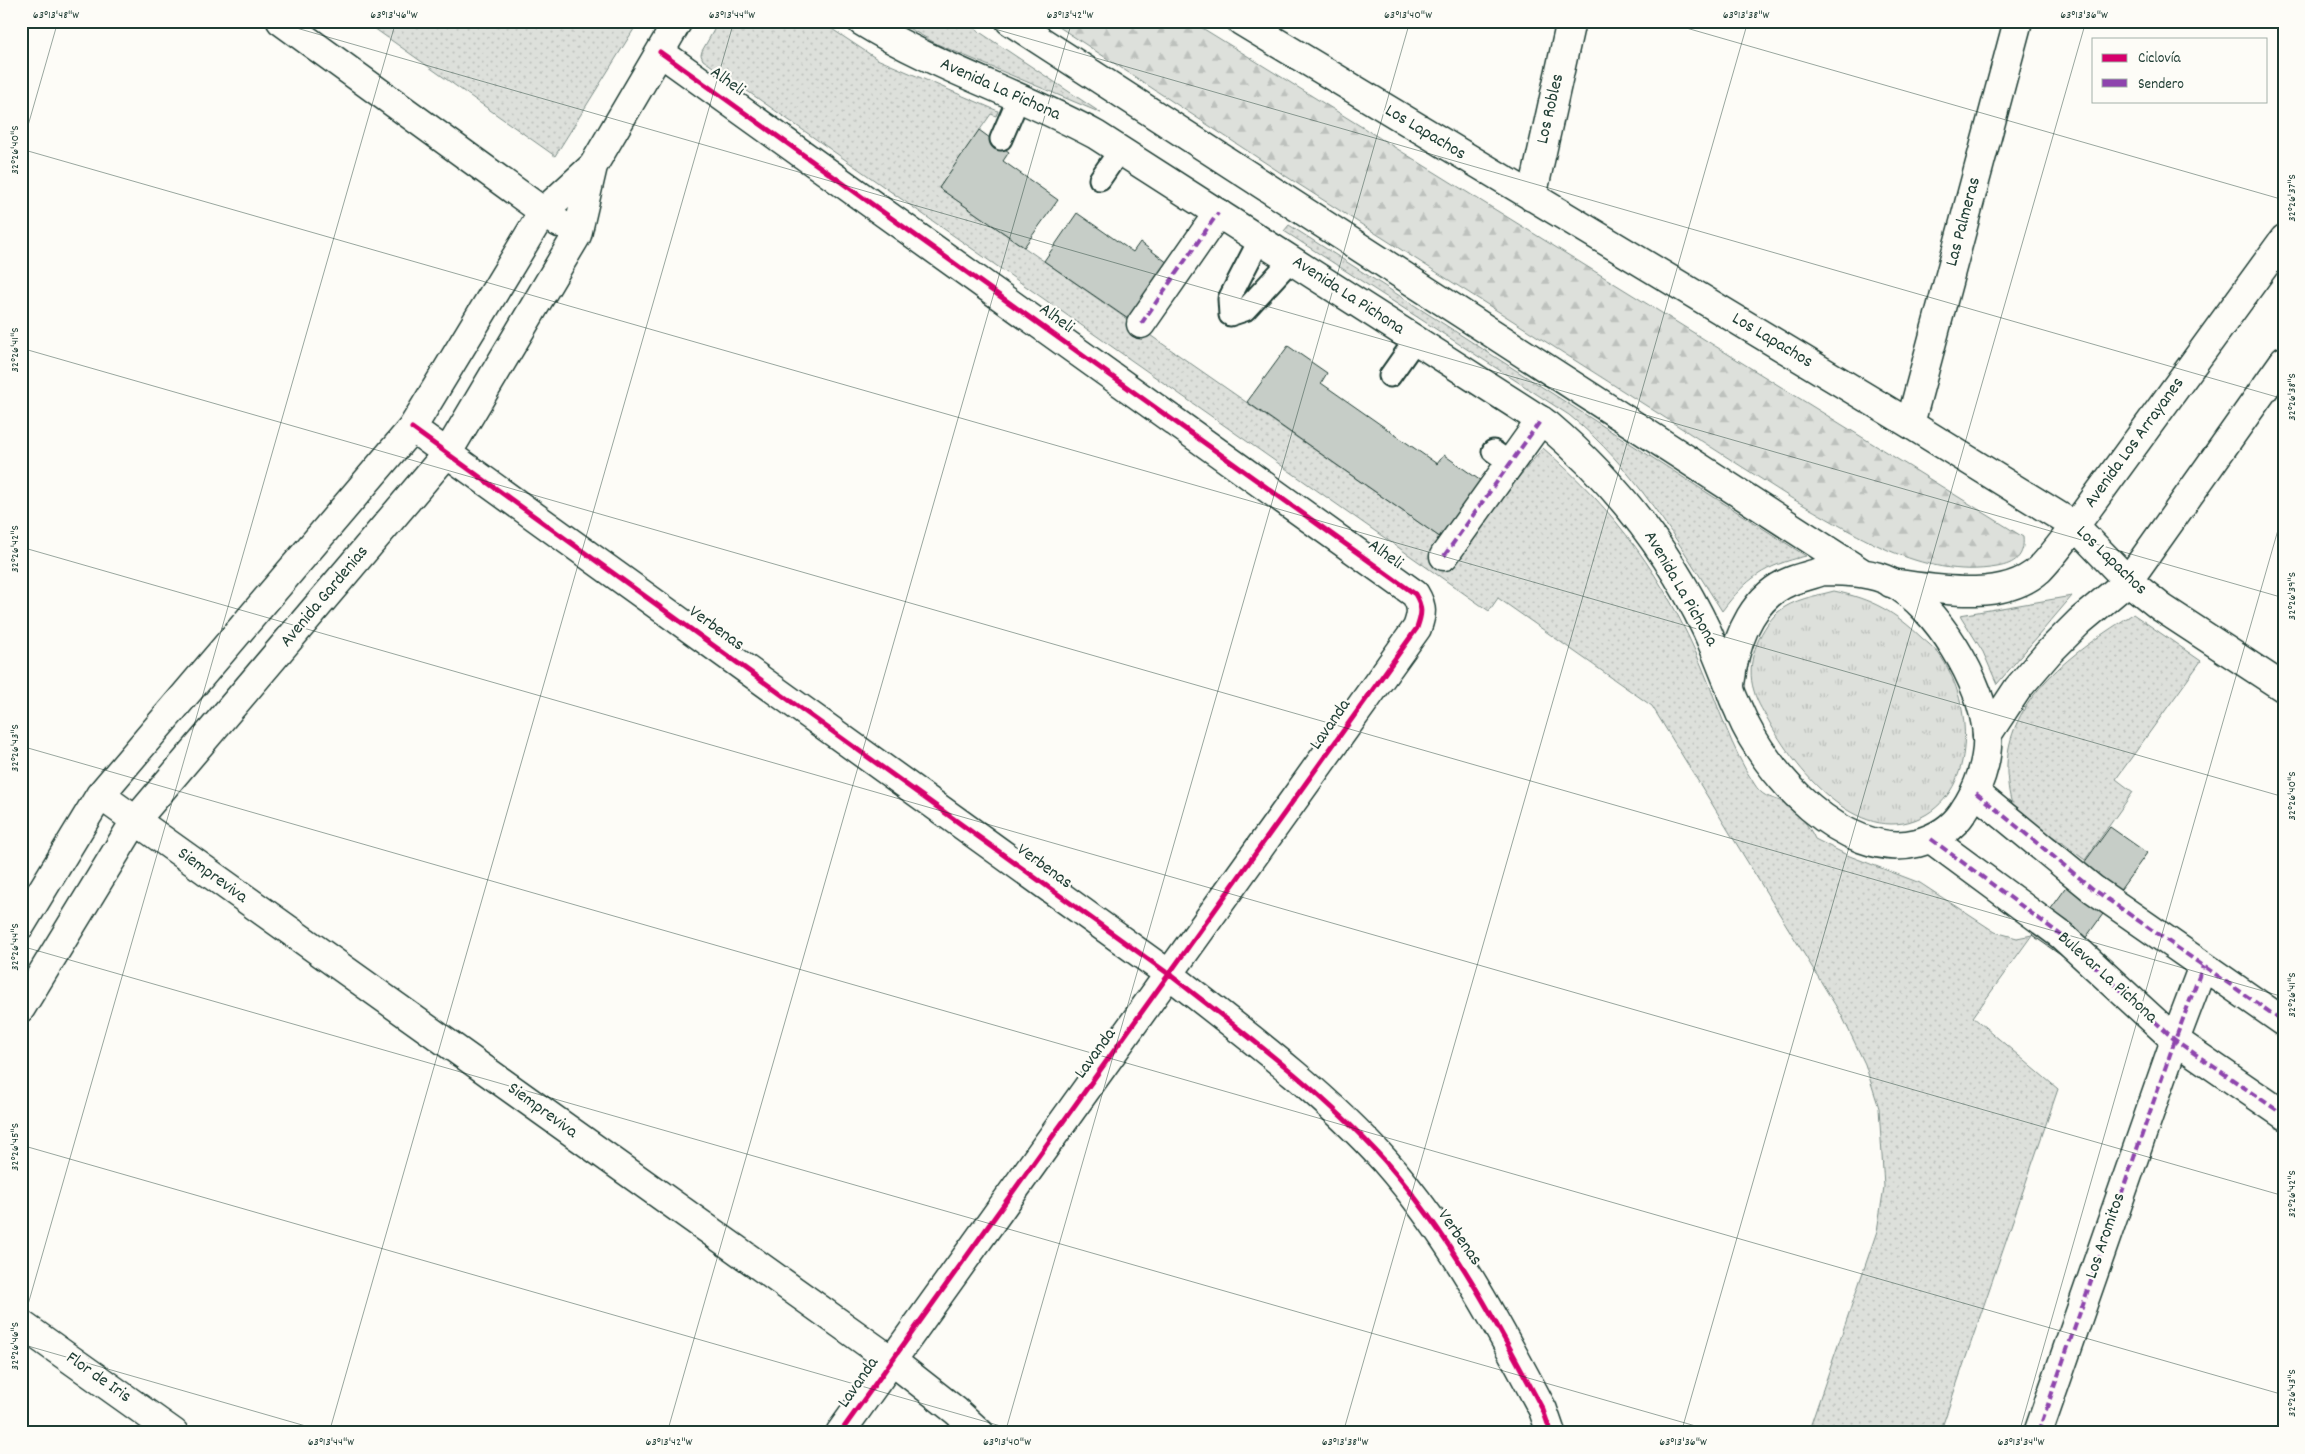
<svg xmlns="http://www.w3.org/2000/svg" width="2305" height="1454" font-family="Dekko,sans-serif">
  <defs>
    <pattern id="grass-dots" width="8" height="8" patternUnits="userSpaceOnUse" patternTransform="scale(1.25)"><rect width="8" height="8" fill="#dde0db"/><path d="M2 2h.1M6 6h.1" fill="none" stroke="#bdc1bd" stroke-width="1.8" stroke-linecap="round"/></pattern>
    <pattern id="forest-firs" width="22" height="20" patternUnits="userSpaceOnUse" patternTransform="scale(1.25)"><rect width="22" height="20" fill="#dde0db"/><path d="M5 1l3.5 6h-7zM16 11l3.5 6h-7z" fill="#bdc1bd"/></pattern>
    <pattern id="park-tufts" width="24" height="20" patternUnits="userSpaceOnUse" patternTransform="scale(1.25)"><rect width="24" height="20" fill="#dde0db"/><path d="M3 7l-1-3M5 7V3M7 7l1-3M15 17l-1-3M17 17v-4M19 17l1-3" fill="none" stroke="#bdc1bd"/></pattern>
  </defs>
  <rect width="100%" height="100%" fill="#fdfcf7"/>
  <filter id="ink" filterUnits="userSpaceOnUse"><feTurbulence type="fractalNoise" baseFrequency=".02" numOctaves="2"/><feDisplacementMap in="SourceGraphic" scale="10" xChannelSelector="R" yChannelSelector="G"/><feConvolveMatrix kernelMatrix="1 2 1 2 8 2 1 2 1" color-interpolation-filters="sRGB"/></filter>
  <g filter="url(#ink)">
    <path fill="url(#grass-dots)" stroke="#7e8e88" d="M 364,21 L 639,21 L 555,156 Z
      M 719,21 L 820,21 L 877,59 L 998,111 L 996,116 L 991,114 L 939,188 L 1441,538 L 1432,552 L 1453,567 L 1509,489 L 1543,448 C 1616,511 1665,578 1702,667 C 1719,707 1731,749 1755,785 C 1765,800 1773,796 1786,804 C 1797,811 1810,827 1815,839 L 1847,855 L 1920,883 L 1995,932 L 2017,938 L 2032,935 L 1973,1017 L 2058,1089 L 1940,1433 L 1808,1433 L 1877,1231 L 1884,1187 L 1879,1108 L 1865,1064 L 1842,1016 L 1652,706 L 1498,598 L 1489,611 L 703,60 L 701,55 L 702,51 Z
      M 900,21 L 963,21 L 1101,113 L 937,44 L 903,25 Z
      M 1289,225 L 1806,556 C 1764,566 1747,578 1722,611 C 1678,542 1634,467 1569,415 L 1284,231 Z
      M 2072,596 L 1997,684 L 1983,652 L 1960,615 Z
      M 2133,614 L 2201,661 L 2116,779 L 2133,792 L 2085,860 C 2075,853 2065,844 2055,838 C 2041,829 2025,824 2015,810 C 2009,800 2008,784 2007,773 C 2004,698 2077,650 2133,614 Z"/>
    <path fill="url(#forest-firs)" stroke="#7e8e88" d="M 1050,21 L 1191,21 L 2023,537 C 2025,556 2015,564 1997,567 C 1921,580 1854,533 1791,498 L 1284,175 Z"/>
    <path fill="url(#park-tufts)" stroke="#7e8e88" d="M 1834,591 C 1872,599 1895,612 1922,638 C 1928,643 1934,648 1939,654 C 1971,698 1979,782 1927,814 C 1863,852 1798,773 1771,725 C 1765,714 1757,703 1754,691 C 1745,664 1758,631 1778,612 C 1793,599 1816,596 1834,591 Z"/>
    <path fill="#c6cdc7" stroke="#1f3d34" d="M 979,130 L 1009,152 L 1003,161 L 1058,200 L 1024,247 L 939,188 Z
      M 1077,213 L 1133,252 L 1140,242 L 1168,263 L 1128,319 L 1044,261 Z
      M 1288,346 L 1327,373 L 1321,383 L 1437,464 L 1444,455 L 1481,481 L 1441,538 L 1247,402 Z
      M 2110,827 L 2147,853 L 2069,961 L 2032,935 Z"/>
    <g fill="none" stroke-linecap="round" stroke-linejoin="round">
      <defs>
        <path id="service" d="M 1001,139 L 1019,97
          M 1100,179 L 1120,150
          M 1260,239 L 1229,299 L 1230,315 L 1245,310 L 1291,260
          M 1390,376 L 1416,339
          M 1493,451 L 1510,463"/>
        <path id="pedestrian" d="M 1141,324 L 1218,213
          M 1444,556 L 1541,420"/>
        <path id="minor" d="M 281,21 L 559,223
          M 1241,21 L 1910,424 L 2075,526 L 2128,581 L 2162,608 L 2284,688
          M 660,52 L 1415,594 C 1423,607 1422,614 1417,628 L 840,1433
          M 1532,197 L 1571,21
          M 1910,424 L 2018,21
          M 412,428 L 1170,975 C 1244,1033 1322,1091 1385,1161 C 1450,1235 1497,1323 1543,1410 L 1551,1433
          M 1891,583 C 1935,589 2002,603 2039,570 C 2052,557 2064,540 2075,526 L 2284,239
          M 1987,735 L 2018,688 L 2049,652 L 2080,621 L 2128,581 L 2284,361
          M 1976,793 L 2093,889 L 2284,1022
          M 100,795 L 891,1360 L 956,1411 L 980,1433
          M 1931,839 L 2061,935 L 2175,1040 L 2284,1115
          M 21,925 L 100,795 L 412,428 L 543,212 L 593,166
          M 21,1008 L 135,821 L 448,452 L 577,235 L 593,166 L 678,21
          M 21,1324 L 174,1433
          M 2038,1433 L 2175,1040 L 2203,966"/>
        <path id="secondary" d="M 861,21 C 935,67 1019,93 1096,135 L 1548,425 C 1615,482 1669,551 1707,631 C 1715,649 1722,668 1730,687
          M 1010,21 L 1861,572
          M 1823,571 C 1847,572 1869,571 1891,582 C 1937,606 1983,683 1987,734 C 1989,761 1978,790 1963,812 C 1952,829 1936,838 1917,843 C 1844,861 1765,773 1740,713 C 1737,705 1730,694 1730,686 C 1730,681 1732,675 1732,670 C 1738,634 1755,595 1791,581 C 1801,577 1812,575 1823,571 Z"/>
      </defs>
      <use href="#service" stroke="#1f3d34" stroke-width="25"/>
      <use href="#pedestrian" stroke="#1f3d34" stroke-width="31"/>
      <use href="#minor" stroke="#1f3d34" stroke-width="31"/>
      <use href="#secondary" stroke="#1f3d34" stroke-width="31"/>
      <use href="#service" stroke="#fdfcf7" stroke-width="21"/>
      <use href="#pedestrian" stroke="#fdfcf7" stroke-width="28"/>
      <use href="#minor" stroke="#fdfcf7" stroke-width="28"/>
      <use href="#secondary" stroke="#fdfcf7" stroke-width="28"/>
      <path stroke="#8e44ad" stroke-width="4" stroke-dasharray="8 4" stroke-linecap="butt" d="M 1141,324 L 1218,213
        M 1444,556 L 1541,420
        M 1976,793 L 2093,889 L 2284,1022
        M 1931,839 L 2061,935 L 2175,1040 L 2284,1115
        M 2038,1433 L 2175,1040 L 2203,966"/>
      <defs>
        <path id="cycleway" d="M 660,52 L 1415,594 C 1423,607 1422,614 1417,628 L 840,1433
          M 412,428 L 1170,975 C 1244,1033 1322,1091 1385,1161 C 1450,1235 1497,1323 1543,1410 L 1551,1433"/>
      </defs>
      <use href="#cycleway" stroke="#fdfcf7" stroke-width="8"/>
      <use href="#cycleway" stroke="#d6006c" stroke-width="5"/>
    </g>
  </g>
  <path fill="none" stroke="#1f3d34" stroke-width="1" stroke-opacity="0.45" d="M 272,21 L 2284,598M 967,21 L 2284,399M 1662,21 L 2284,200M 21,149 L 2284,797M 21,150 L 58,21M 21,348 L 2284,997M 21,547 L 2284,1196M 21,746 L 2284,1395M 21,946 L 1720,1433M 21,1145 L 1025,1433M 21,1329 L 396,21M 21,1344 L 330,1433M 329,1433 L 734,21M 667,1433 L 1072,21M 1005,1433 L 1410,21M 1343,1433 L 1748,21M 1681,1433 L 2086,21M 2019,1433 L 2284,509"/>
  <g text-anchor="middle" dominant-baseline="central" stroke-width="4.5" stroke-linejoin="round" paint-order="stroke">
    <g font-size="18" fill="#1f3d34" stroke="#fdfcf7">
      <text transform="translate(727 82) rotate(36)">Alheli</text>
      <text transform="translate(1000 90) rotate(24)">Avenida La Pichona</text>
      <text transform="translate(1551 109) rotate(-77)">Los Robles</text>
      <text transform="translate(1425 133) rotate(31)">Los Lapachos</text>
      <text transform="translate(1964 222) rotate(-75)">Las Palmeras</text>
      <text transform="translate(1348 296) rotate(33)">Avenida La Pichona</text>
      <text transform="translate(1056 319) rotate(36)">Alheli</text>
      <text transform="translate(1772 341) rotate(31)">Los Lapachos</text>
      <text transform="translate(2135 443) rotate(-54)">Avenida Los Arrayanes</text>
      <text transform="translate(1385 555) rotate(36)">Alheli</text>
      <text transform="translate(2111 561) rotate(44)">Los Lapachos</text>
      <text transform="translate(1680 589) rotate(60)">Avenida La Pichona</text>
      <text transform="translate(325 597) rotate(-50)">Avenida Gardenias</text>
      <text transform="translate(716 629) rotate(36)">Verbenas</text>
      <text transform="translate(1331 725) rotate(-55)">Lavanda</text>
      <text transform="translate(1044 867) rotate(36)">Verbenas</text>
      <text transform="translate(212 876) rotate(36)">Siempreviva</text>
      <text transform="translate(2107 978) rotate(42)">Bulevar La Pichona</text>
      <text transform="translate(1096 1054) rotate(-54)">Lavanda</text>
      <text transform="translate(542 1111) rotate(36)">Siempreviva</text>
      <text transform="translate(2106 1236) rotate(-71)">Los Aromitos</text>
      <text transform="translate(1459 1238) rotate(55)">Verbenas</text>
      <text transform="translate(98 1378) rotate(35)">Flor de Iris</text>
      <text transform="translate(859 1383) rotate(-55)">Lavanda</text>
    </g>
  </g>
  <rect width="2305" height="1454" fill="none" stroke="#fdfcf7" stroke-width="55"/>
  <rect x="2092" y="38" width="175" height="65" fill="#fdfcf7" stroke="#a4b0a9"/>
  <rect x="2102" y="54" width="25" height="8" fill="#d6006c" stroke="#a4b0a9"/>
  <text x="2138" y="62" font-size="15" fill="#1f3d34">Ciclovía</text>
  <rect x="2102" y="79" width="25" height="8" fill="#8e44ad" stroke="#a4b0a9"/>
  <text x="2138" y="88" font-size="15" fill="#1f3d34">Sendero</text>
  <rect x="28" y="28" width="2250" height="1398" fill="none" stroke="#1f3d34" stroke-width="2"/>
  <g font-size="12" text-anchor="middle" fill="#1f3d34">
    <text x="56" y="18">63°13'48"W</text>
    <text x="394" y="18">63°13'46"W</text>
    <text x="732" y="18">63°13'44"W</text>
    <text x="1070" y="18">63°13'42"W</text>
    <text x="1408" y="18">63°13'40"W</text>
    <text x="1746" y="18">63°13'38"W</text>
    <text x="2084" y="18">63°13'36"W</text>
    <text transform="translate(14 150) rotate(-90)" y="4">32°26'40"S</text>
    <text transform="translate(2291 198) rotate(-90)" y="4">32°26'37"S</text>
    <text transform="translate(14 350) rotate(-90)" y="4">32°26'41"S</text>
    <text transform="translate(2291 397) rotate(-90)" y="4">32°26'38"S</text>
    <text transform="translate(14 549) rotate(-90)" y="4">32°26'42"S</text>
    <text transform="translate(2291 596) rotate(-90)" y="4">32°26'39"S</text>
    <text transform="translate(14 748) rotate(-90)" y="4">32°26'43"S</text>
    <text transform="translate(2291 796) rotate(-90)" y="4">32°26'40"S</text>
    <text transform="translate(14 947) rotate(-90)" y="4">32°26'44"S</text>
    <text transform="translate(2291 995) rotate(-90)" y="4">32°26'41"S</text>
    <text transform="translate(14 1147) rotate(-90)" y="4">32°26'45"S</text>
    <text transform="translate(2291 1194) rotate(-90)" y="4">32°26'42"S</text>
    <text transform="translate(14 1346) rotate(-90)" y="4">32°26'46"S</text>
    <text transform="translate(2291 1393) rotate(-90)" y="4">32°26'43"S</text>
    <text x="331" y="1445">63°13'44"W</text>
    <text x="669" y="1445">63°13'42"W</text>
    <text x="1007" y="1445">63°13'40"W</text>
    <text x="1345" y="1445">63°13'38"W</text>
    <text x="1683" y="1445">63°13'36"W</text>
    <text x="2021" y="1445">63°13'34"W</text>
  </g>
</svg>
